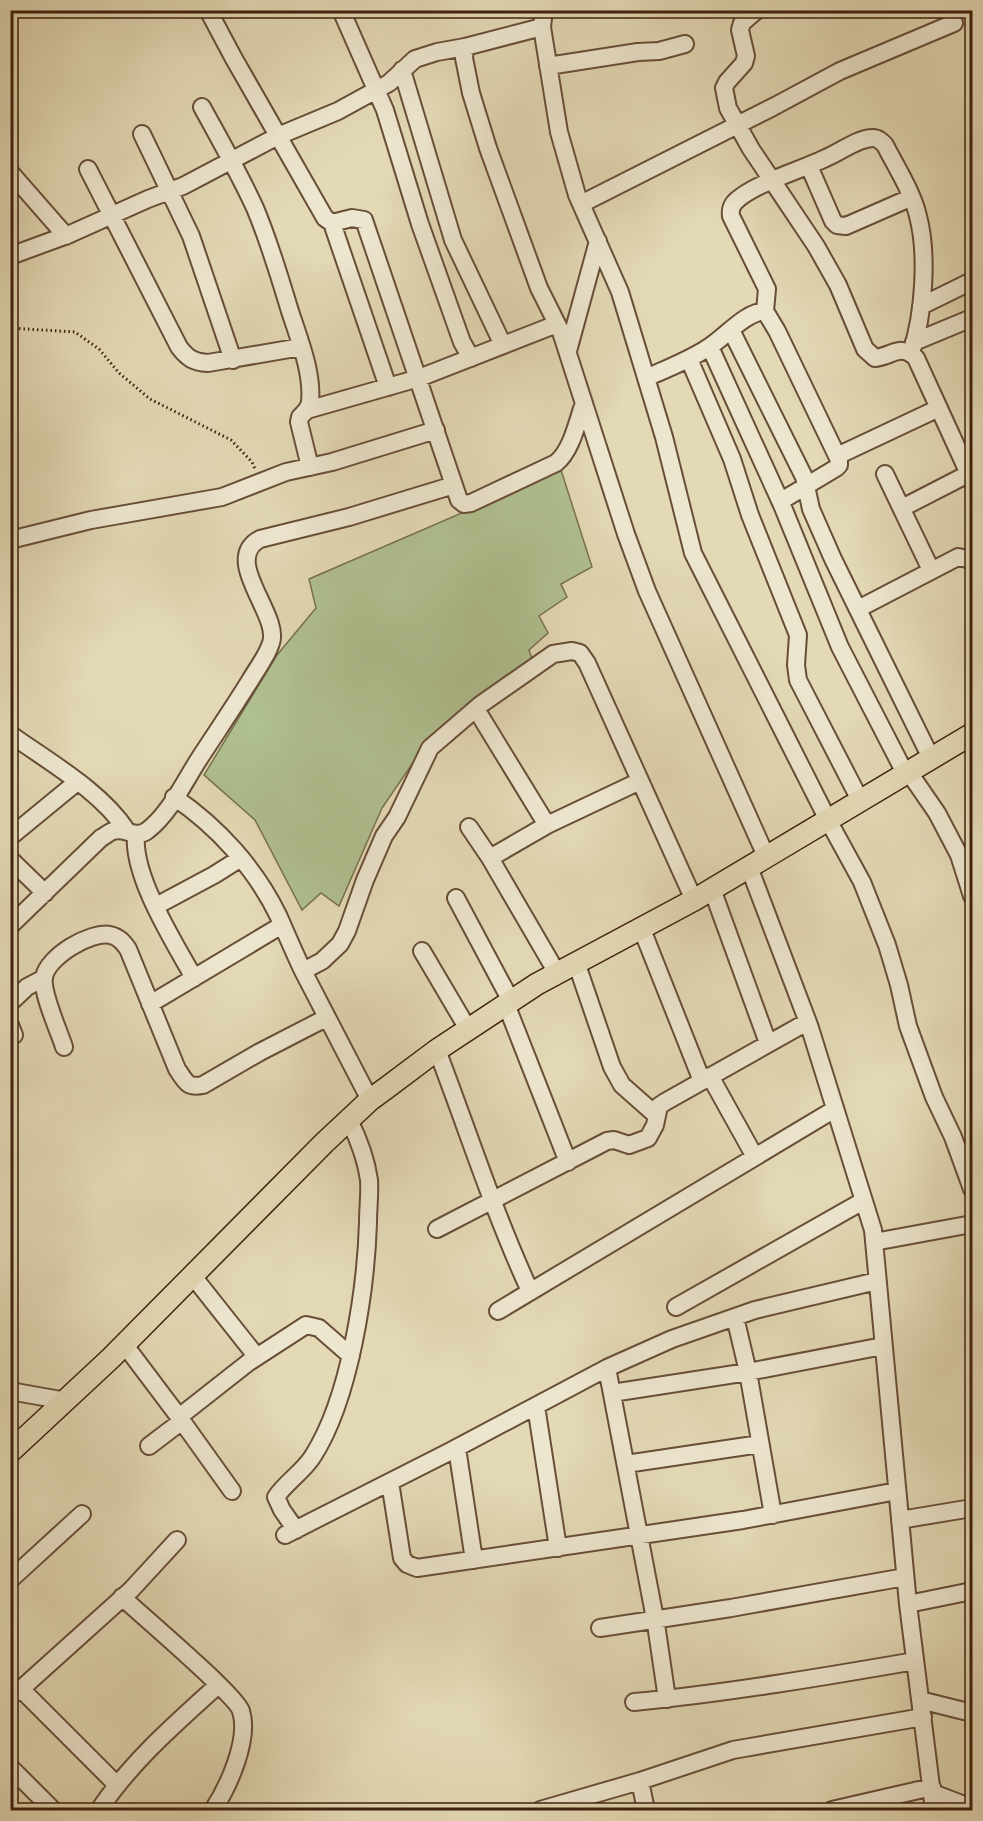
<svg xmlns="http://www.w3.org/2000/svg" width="983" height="1821" font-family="'IM FELL DW Pica',serif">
  <rect width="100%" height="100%" fill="#e3d9b5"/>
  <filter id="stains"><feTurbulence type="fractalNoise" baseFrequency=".00333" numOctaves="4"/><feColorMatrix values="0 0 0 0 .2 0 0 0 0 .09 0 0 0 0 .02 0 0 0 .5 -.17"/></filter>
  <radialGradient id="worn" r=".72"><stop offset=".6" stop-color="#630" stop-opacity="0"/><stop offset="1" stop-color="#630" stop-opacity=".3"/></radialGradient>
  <path fill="#b0c090" stroke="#78704f" stroke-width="1.5" d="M 561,470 L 592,567 L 561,584 L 567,597 L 539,616 L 548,633 L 529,650 L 532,659 L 425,745 L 382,808 L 339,906 L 321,893 L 302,910 L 255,820 L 204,775 L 277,655 L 316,608 L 309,579 Z"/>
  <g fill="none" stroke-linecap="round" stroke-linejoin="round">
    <defs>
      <path id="minor" d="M 208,10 L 233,57 L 325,218 L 332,223 L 352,218 L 364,220 L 459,500 L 464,504 L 471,503 L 556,463 C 572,450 577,422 584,403
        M 341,10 L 385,110 L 420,224 L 462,342 L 471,358
        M 544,10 L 542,27 L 559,132 L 577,195 L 620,292 L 664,437 L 693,553 L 828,820 L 862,882 L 887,945 L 899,985 L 908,1026 L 934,1097 L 953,1137 L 972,1189
        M 757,10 L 742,23 L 740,30 L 746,56 L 744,63 L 727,82 L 724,88 L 728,108 L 751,149 L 816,246 L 838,285 L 865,349 L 875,358 C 893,356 900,343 916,358 L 969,474
        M 465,47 L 542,27
        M 548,66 L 638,52 L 659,51 L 685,44
        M 402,70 L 453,240 L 503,345
        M 202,107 C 220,140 239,173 255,208 C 269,241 279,275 289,308 C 298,337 313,371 310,402 C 309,409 305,412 300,417 L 299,422 L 310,467
        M 142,134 L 191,236 L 233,360
        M 809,166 L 833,221 L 837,225 L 846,226 L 910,198
        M 88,169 L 179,347 C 188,359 194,362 208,363 L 301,347
        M 10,172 L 66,236
        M 581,204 L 773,107 L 840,71 L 954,23
        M 332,223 L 388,387
        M 10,256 L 70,234 L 148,199 L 183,186 L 278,136 L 338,111 L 389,83 L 415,59 L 437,52 L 465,47 L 464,58 L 471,93 L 488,148 L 539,288 L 561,332 L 626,534 L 647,591 L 766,856
        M 921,306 L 972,281
        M 765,311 L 767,289 L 731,216 C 730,210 732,204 737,200 C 757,182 808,168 834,154 C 846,148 860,138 873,138 C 878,138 881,141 885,145 C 896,167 912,191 918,216 C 928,254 924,315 911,353
        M 731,330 L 804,477 L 811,509 L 833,559 L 931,758
        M 914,342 L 972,318
        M 710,347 L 782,505 L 840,647 L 905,773
        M 568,351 L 598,241
        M 689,359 L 732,459 L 750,515 L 798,635 L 796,665 L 798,680 L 860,800
        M 646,378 C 666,369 687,361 706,349 C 725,338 743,313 765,311 L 777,331 L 839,460 L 839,465 L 836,468 L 781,501
        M 307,410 L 419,378 L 557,324
        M 837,456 L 939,408
        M 885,474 L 931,570
        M 902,508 L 972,472
        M 10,540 L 91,520 L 222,497 L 286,472 L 332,462 L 436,430
        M 858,609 L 958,557 L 972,560
        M 476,709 L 547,825
        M 10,734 C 49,762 101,791 127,831
        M 908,771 L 937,813 L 959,855 L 972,896
        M 174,797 C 218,827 255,868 278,915 C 286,933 294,952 303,971
        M 469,827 L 490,858 L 557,973
        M 136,835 C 132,876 174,942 194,978
        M 10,837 L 77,782
        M 490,858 L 547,825 L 640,781
        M 10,859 L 45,893
        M 749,867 L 809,1025 L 873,1230 L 908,1604 L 934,1810
        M 712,889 L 768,1043
        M 456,898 L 511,1001
        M 156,906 L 214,875 L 241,858
        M 10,926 L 101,838 C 105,836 109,832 113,831 C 126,827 136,840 148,830 C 171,812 185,780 201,756 C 218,730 235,705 251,679 C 258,667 267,656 271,643 C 281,615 221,560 260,539 L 349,517 L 454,485
        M 641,927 L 702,1081
        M 422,951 L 468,1029
        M 576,962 L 612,1067 L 622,1085 L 657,1116
        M 10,1003 L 27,987 L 44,978
        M 150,1004 L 282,925
        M 506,1004 L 568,1162
        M 10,1025 L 14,1035
        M 64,1047 C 59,1031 41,992 44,977 C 48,956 91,931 110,935 C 119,937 123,942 128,949 L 177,1069 C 186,1082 187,1088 203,1085 L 260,1052 L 326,1018
        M 437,1050 C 468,1131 494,1213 530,1291
        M 710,1076 L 755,1157
        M 370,1100 L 303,971 L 322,961 L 340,944 L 347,931 L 365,880 L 384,836 L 397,817 L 430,748 L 480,705 L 553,654 L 572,651 L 580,653 L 587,663 L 694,900
        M 437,1229 L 607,1141 L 614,1140 L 629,1145 L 648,1138 L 655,1125 L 659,1106 L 665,1102 L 807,1022
        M 874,1242 L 972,1224
        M 192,1275 L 257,1357
        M 676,1307 L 863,1201
        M 498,1311 L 835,1109
        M 735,1317 L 748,1372 L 773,1515
        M 124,1344 L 179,1417 L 232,1491
        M 607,1368 L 656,1624 L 667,1699
        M 10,1391 L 66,1401
        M 612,1393 L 748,1372 L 883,1346
        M 536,1406 L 558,1548
        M 179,1417 L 249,1362 L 306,1325 L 319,1328 L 351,1356
        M 149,1446 L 182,1421
        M 457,1448 L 474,1560
        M 626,1464 L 760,1444
        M 390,1482 L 402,1558 L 407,1564 L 417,1568 L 743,1520 L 897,1491
        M 900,1520 L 972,1508
        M 296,1530 L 282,1510 L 276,1497 C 286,1482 303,1472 313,1456 C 350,1398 366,1290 368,1222 C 368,1208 370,1194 369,1180 C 366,1158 359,1140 349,1120
        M 285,1535 L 447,1453 L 607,1368 L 672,1339 L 755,1310 L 877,1281
        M 10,1580 L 82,1514
        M 122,1597 C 141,1615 236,1695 241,1711 C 250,1740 228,1787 213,1810
        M 908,1604 L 972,1591
        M 600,1628 L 731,1608 L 905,1577
        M 21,1689 L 116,1784
        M 10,1696 L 21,1689 L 131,1590 L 177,1540
        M 920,1700 L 972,1713
        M 634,1702 C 728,1693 822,1677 915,1661
        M 10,1767 L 53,1810
        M 640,1781 L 646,1810
        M 933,1793 L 972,1808
        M 99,1810 C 131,1762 175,1724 218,1685
        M 540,1810 L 640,1781 L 733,1750 L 923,1717
        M 832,1810 L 932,1787"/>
      <path id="major" d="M 10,1452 L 111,1358 L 324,1143 L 370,1100 L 389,1086 L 437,1050 L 537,984 L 694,900 L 972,734"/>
    </defs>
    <use href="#minor" stroke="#684e38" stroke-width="20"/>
    <use href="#major" stroke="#3f200e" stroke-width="24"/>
    <path stroke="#3f200e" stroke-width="3" stroke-dasharray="1.5 3" stroke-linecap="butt" d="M 10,328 L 75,332 L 99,349 L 119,373 L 150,399 L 231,440 L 252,462 L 255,469"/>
    <use href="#minor" stroke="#ede6cf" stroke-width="16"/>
    <use href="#major" stroke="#e3d9b5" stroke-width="21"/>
  </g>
  <rect width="983" height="1821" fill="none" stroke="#e3d9b5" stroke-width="36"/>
  <rect x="12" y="12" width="959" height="1797" fill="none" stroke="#3f200e" stroke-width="3"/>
  <rect x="18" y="18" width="947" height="1785" fill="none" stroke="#3f200e" stroke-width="1.5"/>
  <rect width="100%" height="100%" filter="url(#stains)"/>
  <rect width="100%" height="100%" fill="url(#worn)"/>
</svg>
